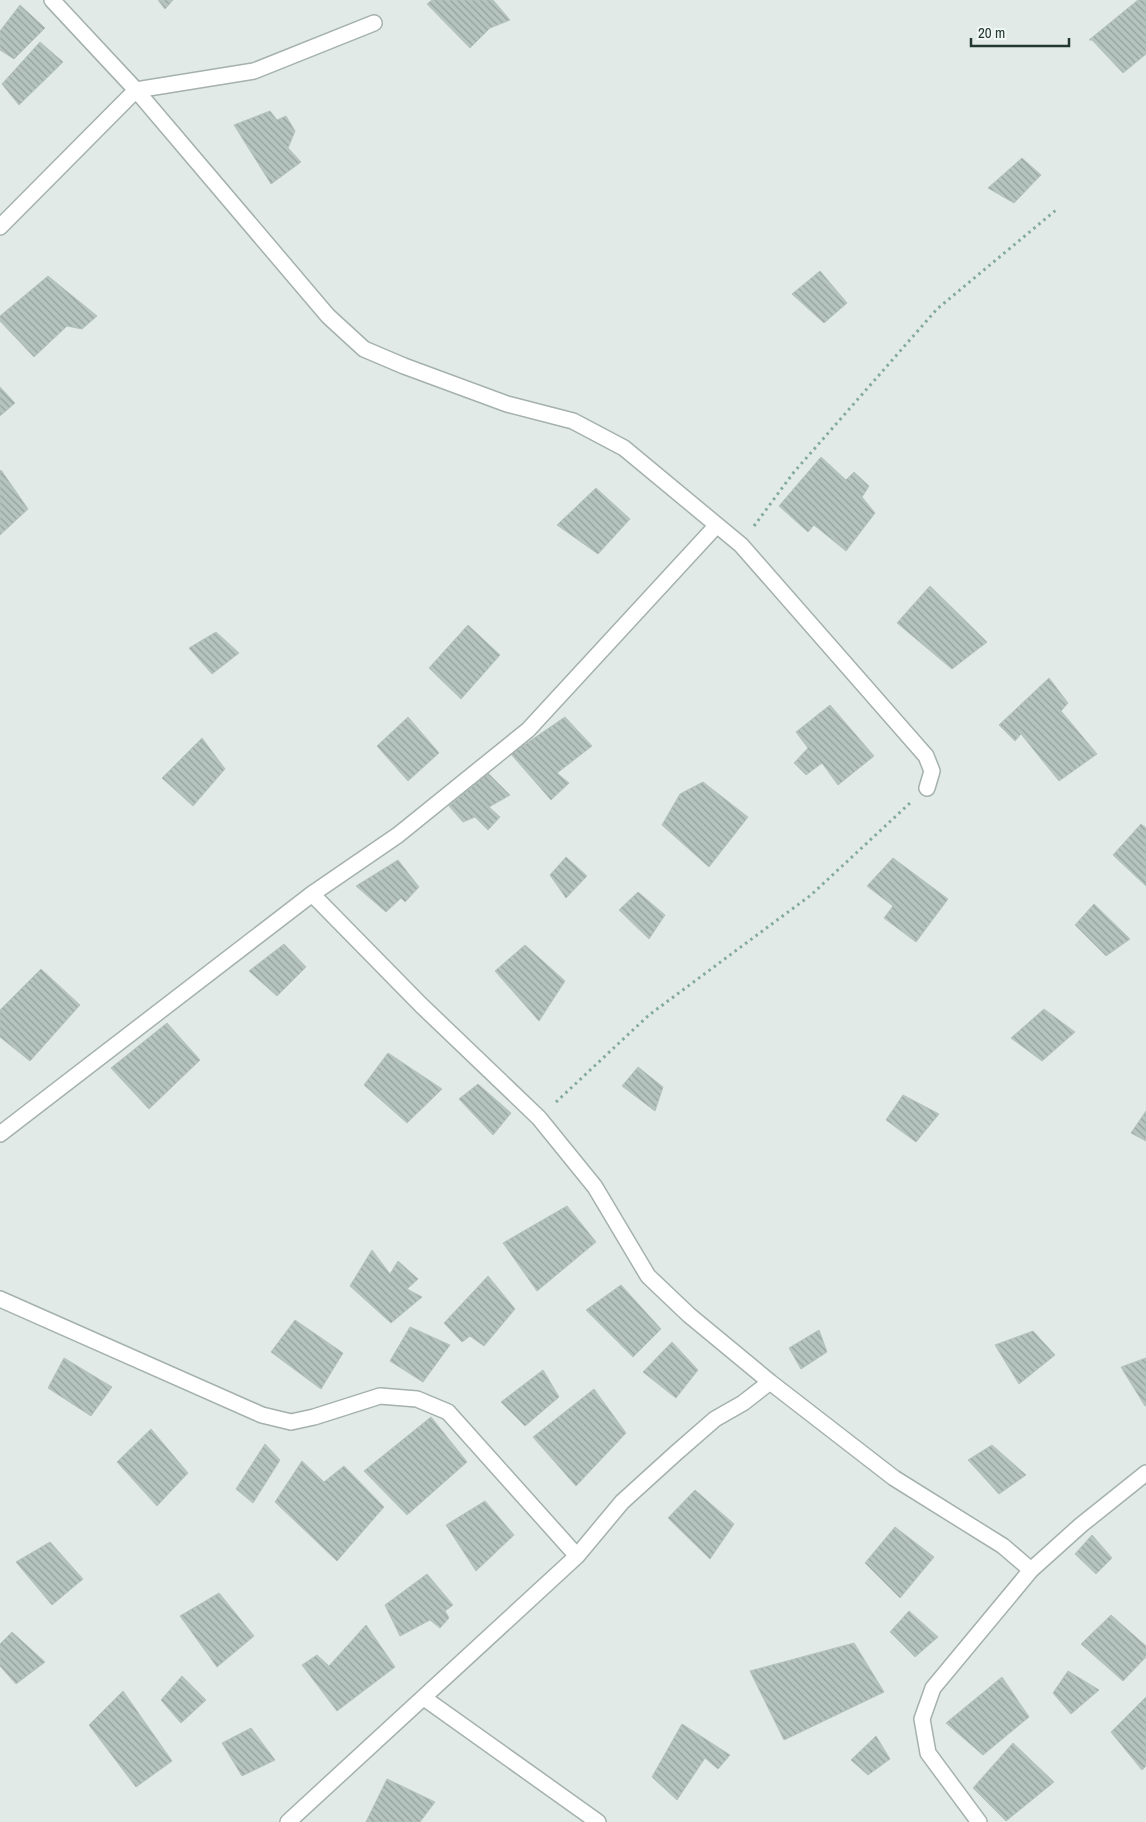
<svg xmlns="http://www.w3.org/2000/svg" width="1146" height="1822" font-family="'Archivo Narrow',sans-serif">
  <defs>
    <pattern id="building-back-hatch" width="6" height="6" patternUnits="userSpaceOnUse" patternTransform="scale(1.25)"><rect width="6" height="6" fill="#b6c4bf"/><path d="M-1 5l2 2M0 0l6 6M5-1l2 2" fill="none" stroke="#94a09c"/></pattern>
  </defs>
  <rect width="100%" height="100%" fill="#e1eae6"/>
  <path fill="url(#building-back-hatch)" stroke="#b4c2bd" d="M 158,0 L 173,0 L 165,9 Z
    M 432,0 L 493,0 L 510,20 L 490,28 L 470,48 L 427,4 Z
    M 1138,0 L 1146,0 L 1146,54 L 1123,73 L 1092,40 L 1089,40 Z
    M 20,5 L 45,28 L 14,59 L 0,50 L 0,31 Z
    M 40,42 L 63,62 L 19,105 L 2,84 Z
    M 270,111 L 277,120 L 286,116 L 295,131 L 288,148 L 301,162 L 271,184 L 234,125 Z
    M 1022,158 L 1041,175 L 1014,203 L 988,188 Z
    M 820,271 L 847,303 L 824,323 L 792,294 Z
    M 48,276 L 97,316 L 82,329 L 67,326 L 34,357 L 0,321 L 0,316 Z
    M 0,387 L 15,403 L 0,416 Z
    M 821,457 L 846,480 L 854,472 L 869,486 L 862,497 L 875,513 L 846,551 L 814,525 L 808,532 L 779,506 Z
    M 1,470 L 28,509 L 0,535 L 0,471 Z
    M 596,488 L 630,519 L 598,554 L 557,525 Z
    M 930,586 L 987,642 L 952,669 L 897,623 Z
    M 468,625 L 500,655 L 461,699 L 429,668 Z
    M 216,632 L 239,653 L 212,674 L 189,648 Z
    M 1049,678 L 1068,703 L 1061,711 L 1097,754 L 1059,781 L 1021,734 L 1015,741 L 999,725 Z
    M 830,705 L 874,756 L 838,785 L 822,763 L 806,775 L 794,763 L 808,748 L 796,732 Z
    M 408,717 L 439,753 L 408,781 L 377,746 Z
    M 565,717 L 592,746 L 557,773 L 569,783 L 551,800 L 511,754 Z
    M 202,738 L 225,769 L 193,806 L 162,778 Z
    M 488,773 L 510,795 L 489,807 L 500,817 L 488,830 L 475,817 L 463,822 L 449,806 Z
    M 703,782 L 748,817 L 709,867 L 662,825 L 680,794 Z
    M 1141,824 L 1146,828 L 1146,886 L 1113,855 Z
    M 566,857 L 587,876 L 566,898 L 550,875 Z
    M 893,858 L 948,899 L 916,942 L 884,918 L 893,906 L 867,886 Z
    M 398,860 L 419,887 L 405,902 L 401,898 L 386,912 L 356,886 Z
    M 638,892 L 665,915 L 649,939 L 619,910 Z
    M 1094,904 L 1130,939 L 1106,956 L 1075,925 Z
    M 284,944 L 306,967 L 277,996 L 249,971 Z
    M 525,945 L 565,981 L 539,1021 L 495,971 Z
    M 41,969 L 80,1005 L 30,1061 L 0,1037 L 0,1010 Z
    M 1044,1009 L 1075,1032 L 1042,1061 L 1011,1038 Z
    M 167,1023 L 200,1060 L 149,1109 L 111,1068 Z
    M 388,1053 L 442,1089 L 407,1123 L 364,1085 Z
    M 638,1067 L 663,1087 L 655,1111 L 622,1086 Z
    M 478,1084 L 511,1113 L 493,1135 L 459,1099 Z
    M 903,1095 L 939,1114 L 916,1142 L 886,1120 Z
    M 1146,1111 L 1146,1141 L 1131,1133 Z
    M 567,1206 L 596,1242 L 537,1291 L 503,1243 Z
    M 372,1250 L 390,1274 L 398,1261 L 418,1279 L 407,1289 L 422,1297 L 391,1323 L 350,1286 Z
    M 488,1276 L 515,1309 L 484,1346 L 470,1336 L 462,1342 L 444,1323 Z
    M 621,1285 L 661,1329 L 633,1357 L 586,1310 Z
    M 295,1320 L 343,1353 L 321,1389 L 271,1352 Z
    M 410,1327 L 450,1345 L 423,1382 L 390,1361 Z
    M 819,1330 L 827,1352 L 801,1369 L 789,1348 Z
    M 1033,1331 L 1055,1355 L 1019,1384 L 995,1345 Z
    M 672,1342 L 698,1370 L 676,1398 L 643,1372 Z
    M 64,1358 L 112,1387 L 91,1416 L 48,1388 Z
    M 1146,1358 L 1146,1405 L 1145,1406 L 1121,1367 Z
    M 543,1370 L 559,1397 L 525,1426 L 501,1402 Z
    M 594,1389 L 626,1433 L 576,1486 L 533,1437 Z
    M 431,1417 L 467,1462 L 407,1515 L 364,1471 Z
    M 151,1429 L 188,1473 L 157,1506 L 117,1462 Z
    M 265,1444 L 280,1460 L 253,1503 L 236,1489 Z
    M 992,1445 L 1026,1475 L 999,1494 L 968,1460 Z
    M 302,1461 L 324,1482 L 344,1466 L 384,1507 L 337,1561 L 275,1502 Z
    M 695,1490 L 734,1524 L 710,1559 L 668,1518 Z
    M 485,1501 L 514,1535 L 476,1571 L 446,1525 Z
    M 895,1527 L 934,1557 L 900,1598 L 865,1563 Z
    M 1092,1535 L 1112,1558 L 1096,1574 L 1075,1554 Z
    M 50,1542 L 83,1579 L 52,1605 L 16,1562 Z
    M 427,1574 L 453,1605 L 445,1611 L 449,1618 L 440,1628 L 430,1620 L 400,1636 L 385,1605 Z
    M 219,1593 L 254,1636 L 217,1667 L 180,1616 Z
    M 909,1611 L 938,1637 L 915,1657 L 890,1632 Z
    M 1111,1615 L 1146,1646 L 1146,1657 L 1123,1681 L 1081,1644 Z
    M 366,1625 L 395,1667 L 337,1711 L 302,1665 L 317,1655 L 329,1666 Z
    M 12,1632 L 45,1662 L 16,1684 L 0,1666 L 0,1644 Z
    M 854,1643 L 884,1692 L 784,1740 L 750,1671 Z
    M 1068,1671 L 1099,1690 L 1071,1714 L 1053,1693 Z
    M 182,1676 L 206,1700 L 181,1723 L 161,1700 Z
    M 1002,1677 L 1029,1717 L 983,1755 L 946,1723 Z
    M 123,1691 L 172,1761 L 136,1787 L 89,1725 Z
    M 1146,1697 L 1146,1766 L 1142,1770 L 1111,1732 Z
    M 682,1724 L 730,1755 L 718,1769 L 705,1758 L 677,1800 L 652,1777 Z
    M 251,1728 L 275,1760 L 242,1776 L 222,1743 Z
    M 876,1736 L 890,1759 L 868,1775 L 851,1760 Z
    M 1013,1743 L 1054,1782 L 1006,1821 L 973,1788 Z
    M 387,1779 L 435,1802 L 420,1822 L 366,1822 Z"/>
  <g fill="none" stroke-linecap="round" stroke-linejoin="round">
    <defs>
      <path id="lane" d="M 136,90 L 254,71 L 374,23"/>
      <path id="street" d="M 136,90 L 328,316 L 364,349 L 404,366 L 507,404 L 573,421 L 624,448 L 741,545 L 926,756 L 932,771 L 927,788
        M 0,227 L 136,90 L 52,0
        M 312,894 L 421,1005 L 539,1118 L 595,1187 L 648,1276 L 689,1315 L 770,1382 L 894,1478 L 1003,1546 L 1031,1570 L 1081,1525 L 1146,1473
        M 0,1134 L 312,894 L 398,835 L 528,730 L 717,525
        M 0,1299 L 262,1415 L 291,1422 L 314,1417 L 380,1396 L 417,1399 L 448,1412 L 577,1556
        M 424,1698 L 598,1822
        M 288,1822 L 577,1556 L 622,1502 L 676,1453 L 715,1419 L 743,1403 L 770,1382
        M 979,1822 L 928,1753 L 922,1719 L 933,1688 L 1031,1570"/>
    </defs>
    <use href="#lane" stroke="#a4b1ad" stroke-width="18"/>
    <use href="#street" stroke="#a4b1ad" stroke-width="18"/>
    <path stroke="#84aaa0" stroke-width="3" stroke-dasharray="2.5 4" stroke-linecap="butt" d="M 754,526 L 794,472 L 937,309 L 1056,210
      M 556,1102 L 649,1015 L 811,895 L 910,803"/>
    <use href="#lane" stroke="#fff" stroke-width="15"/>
    <use href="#street" stroke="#fff" stroke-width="15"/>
  </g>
  <path d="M971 38v8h98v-8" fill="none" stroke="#233833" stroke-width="2.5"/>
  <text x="978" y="38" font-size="15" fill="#233833" stroke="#f1f7f4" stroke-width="4" paint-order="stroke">20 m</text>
</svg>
